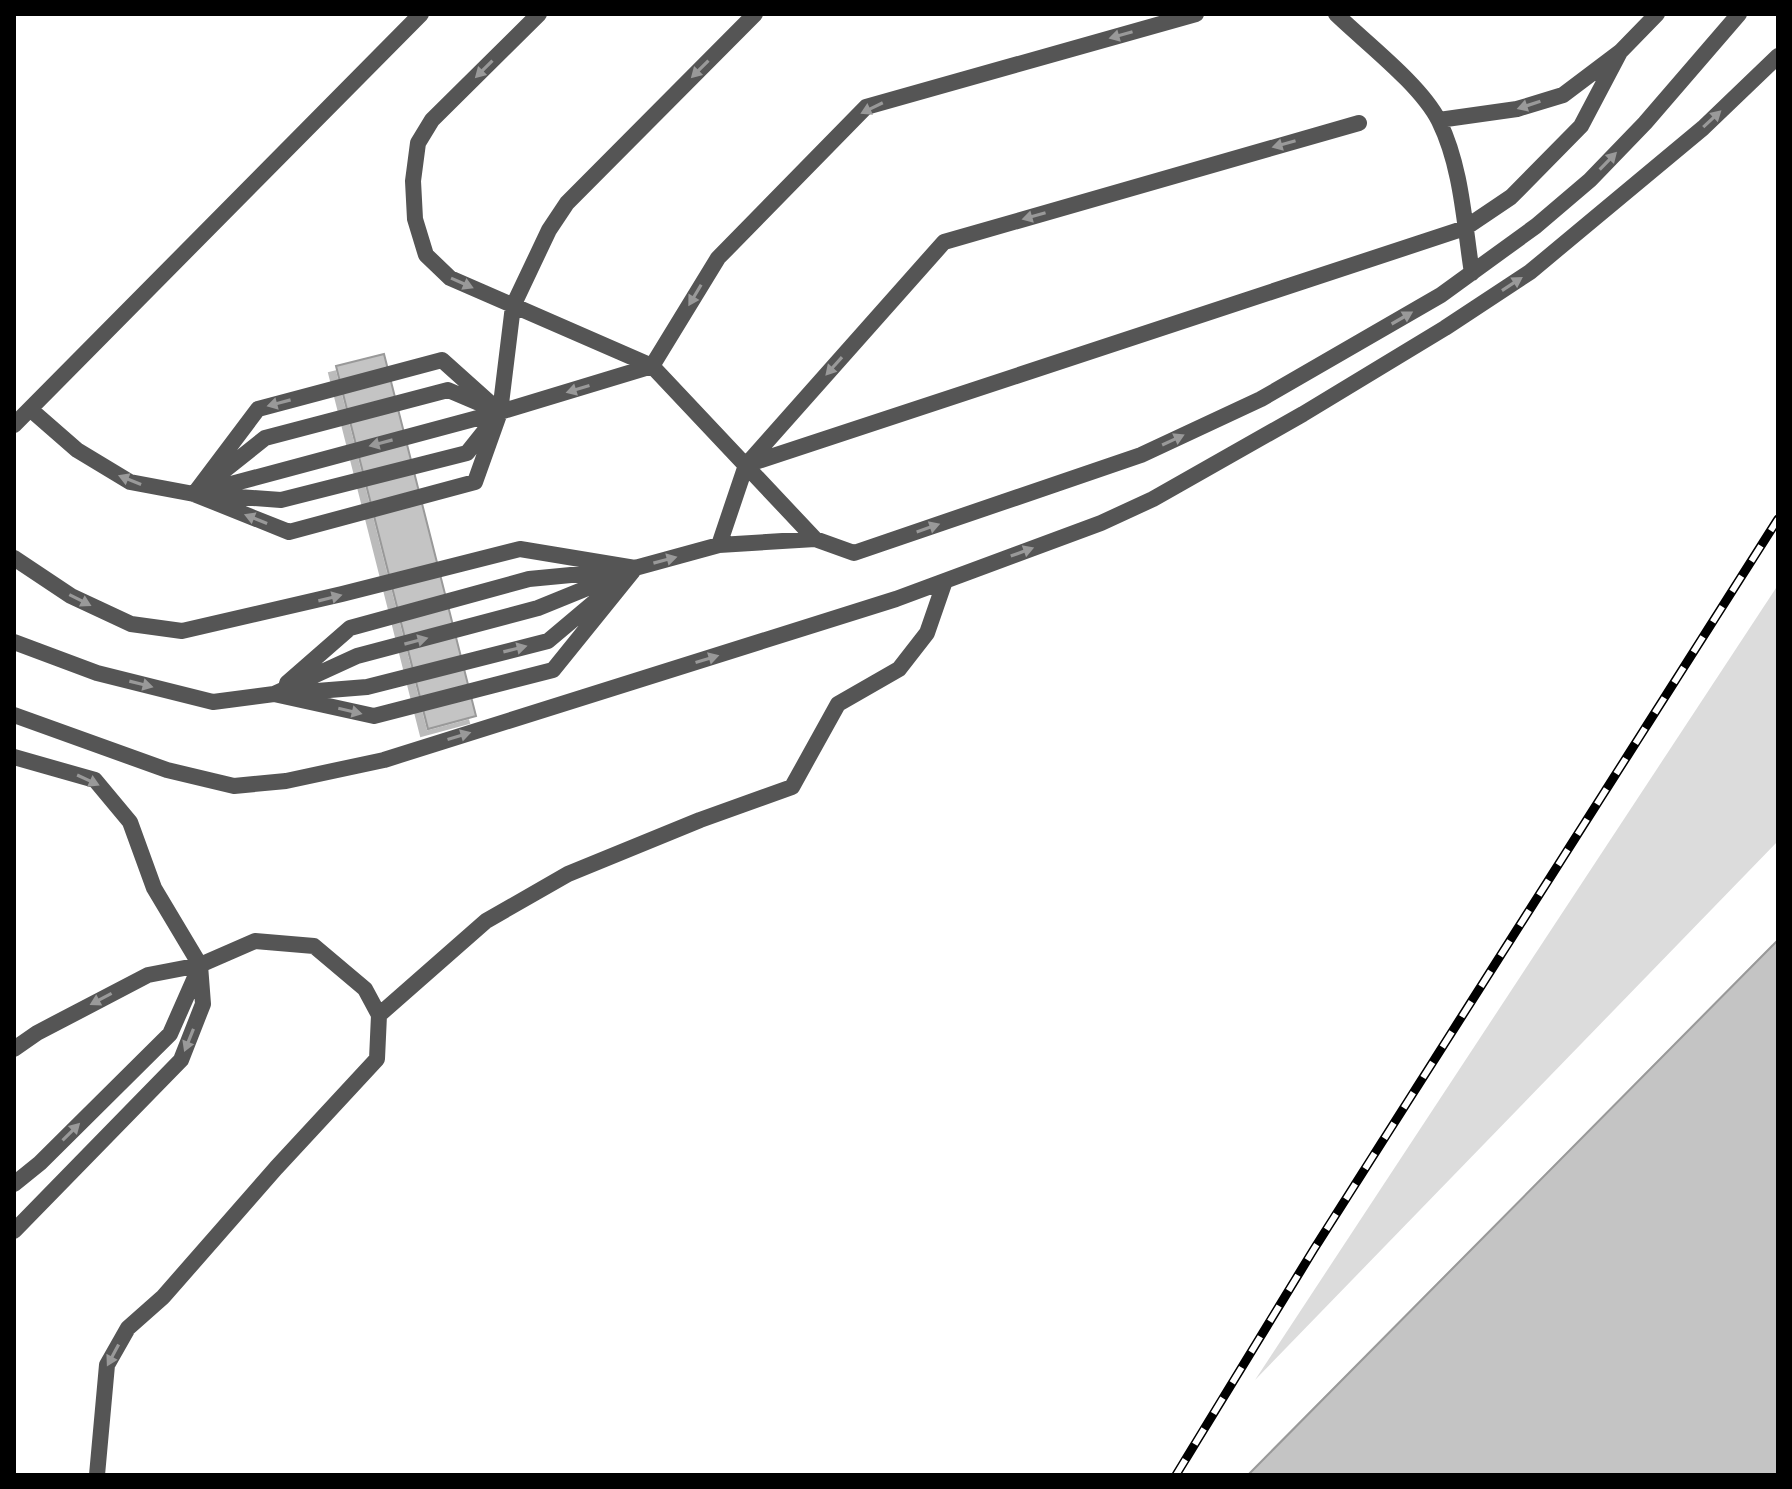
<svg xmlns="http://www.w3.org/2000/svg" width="1792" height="1489" font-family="Manrope,sans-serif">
  <defs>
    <filter id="shadow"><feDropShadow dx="-7" dy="7" stdDeviation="0" flood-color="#0004"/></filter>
  </defs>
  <rect width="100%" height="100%" fill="#fff"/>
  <path fill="#dcdcdc" d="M 1778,585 L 1778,841 L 1255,1380 Z"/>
  <path fill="#c4c4c4" stroke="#999" stroke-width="2" filter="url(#shadow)" d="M 384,354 L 476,716 L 428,729 L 336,366 Z
    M 1778,940 L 1778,1475 L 1248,1475 Z"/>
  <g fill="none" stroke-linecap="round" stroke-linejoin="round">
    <path stroke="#555" stroke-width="16" d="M 539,14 L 432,120 L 418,143 L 413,181 L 415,219 L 426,255 L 450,278 L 652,366 L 815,539 L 854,553 L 1141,455 L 1261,399 L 1441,295 L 1536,226 L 1590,180 L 1645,123 L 1739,14
      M 1336,14 C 1366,43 1421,85 1439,121 C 1462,168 1464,223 1472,273
      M 1439,120 L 1517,109 L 1563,95 L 1620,52 L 1657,14
      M 30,409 L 77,450 L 130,482 L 194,494 L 500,412 L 652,366 L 718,258 L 866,107 L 1196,14
      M 14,425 L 421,14
      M 746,465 L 1465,228 L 1511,197 L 1581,126 L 1620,52
      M 211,481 L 265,438 L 448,390 L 488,407
      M 194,494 L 289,532 L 475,482 L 500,412 L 513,306 L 549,230 L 567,203 L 755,14
      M 194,494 L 258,409 L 442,360 L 500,412
      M 211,495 L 281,500 L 467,453 L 491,423
      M 719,545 L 746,465 L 944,242 L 1359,123
      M 14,558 L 71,596 L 131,624 L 182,631 L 342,594 L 520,549 L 635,568 L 719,545 L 815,539
      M 14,642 L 97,673 L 213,702 L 274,694 L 357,656 L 538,608 L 634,569
      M 287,683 L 350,628 L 529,579 L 613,571
      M 292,693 L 367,687 L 548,641 L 605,593
      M 274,694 L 374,716 L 553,670 L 633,571
      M 14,715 L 167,770 L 234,786 L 286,781 L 384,760 L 896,599 L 1101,523 L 1153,499 L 1303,414 L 1445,328 L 1530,272 L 1703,128 L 1778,56
      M 14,757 L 95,780 L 130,822 L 154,888 L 200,965 L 203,1004 L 181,1060 L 14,1231
      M 379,1015 L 486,921 L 568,874 L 700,820 L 792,787 L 838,704 L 899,669 L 927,633 L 945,581
      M 14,1049 L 37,1033 L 148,975 L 200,965 L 255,941 L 314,946 L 365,989 L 379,1015 L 377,1059 L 276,1168 L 163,1297 L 128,1328 L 107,1365 L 97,1475
      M 14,1184 L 40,1163 L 170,1034 L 200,966"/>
    <defs>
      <path id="rail" d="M 1176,1475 L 1314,1249 L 1778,519"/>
    </defs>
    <use href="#rail" stroke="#000" stroke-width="9"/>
    <use href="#rail" stroke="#fff" stroke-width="6" stroke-dasharray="18" stroke-linecap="butt"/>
  </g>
  <defs><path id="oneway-solid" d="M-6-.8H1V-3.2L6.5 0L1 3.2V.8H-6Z" transform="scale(2)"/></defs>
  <g fill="#999">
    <use href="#oneway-solid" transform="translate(1121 35) rotate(164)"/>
    <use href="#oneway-solid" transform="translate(484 69) rotate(135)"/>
    <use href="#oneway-solid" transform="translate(700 69) rotate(135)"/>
    <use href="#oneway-solid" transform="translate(1529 105) rotate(162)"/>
    <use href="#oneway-solid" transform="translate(872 108) rotate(154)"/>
    <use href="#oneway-solid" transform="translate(1712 119) rotate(-43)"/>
    <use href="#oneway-solid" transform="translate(1284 144) rotate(164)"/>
    <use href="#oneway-solid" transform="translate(1608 161) rotate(-46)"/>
    <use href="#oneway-solid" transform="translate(1034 216) rotate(164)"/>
    <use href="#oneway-solid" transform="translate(462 283) rotate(24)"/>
    <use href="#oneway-solid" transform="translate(1512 284) rotate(-33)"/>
    <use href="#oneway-solid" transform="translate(695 295) rotate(121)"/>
    <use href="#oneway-solid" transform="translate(1402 318) rotate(-30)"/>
    <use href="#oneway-solid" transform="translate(834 366) rotate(132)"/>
    <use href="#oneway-solid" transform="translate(578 389) rotate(163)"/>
    <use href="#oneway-solid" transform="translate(279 403) rotate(165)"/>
    <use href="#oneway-solid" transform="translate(1173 440) rotate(-25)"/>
    <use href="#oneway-solid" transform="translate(381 443) rotate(165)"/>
    <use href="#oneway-solid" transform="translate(130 480) rotate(-158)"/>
    <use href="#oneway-solid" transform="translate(256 519) rotate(-158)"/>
    <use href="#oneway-solid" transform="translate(928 528) rotate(-19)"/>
    <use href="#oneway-solid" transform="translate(1022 552) rotate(-20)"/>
    <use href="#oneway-solid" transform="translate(665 560) rotate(-15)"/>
    <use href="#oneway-solid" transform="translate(330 598) rotate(-14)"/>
    <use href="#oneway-solid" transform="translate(80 600) rotate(27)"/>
    <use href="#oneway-solid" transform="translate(416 641) rotate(-15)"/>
    <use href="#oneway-solid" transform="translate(515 649) rotate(-14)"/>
    <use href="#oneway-solid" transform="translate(707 659) rotate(-17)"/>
    <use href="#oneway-solid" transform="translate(141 684) rotate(14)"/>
    <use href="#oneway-solid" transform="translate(350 711) rotate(13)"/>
    <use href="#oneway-solid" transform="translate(459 736) rotate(-17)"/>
    <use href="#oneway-solid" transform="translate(88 780) rotate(25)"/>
    <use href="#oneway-solid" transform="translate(101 999) rotate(152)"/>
    <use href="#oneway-solid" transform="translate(189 1040) rotate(112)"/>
    <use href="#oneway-solid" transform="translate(71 1132) rotate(-45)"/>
    <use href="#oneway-solid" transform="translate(113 1355) rotate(118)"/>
  </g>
  <rect width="1792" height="1489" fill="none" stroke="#000000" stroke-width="32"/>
</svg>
